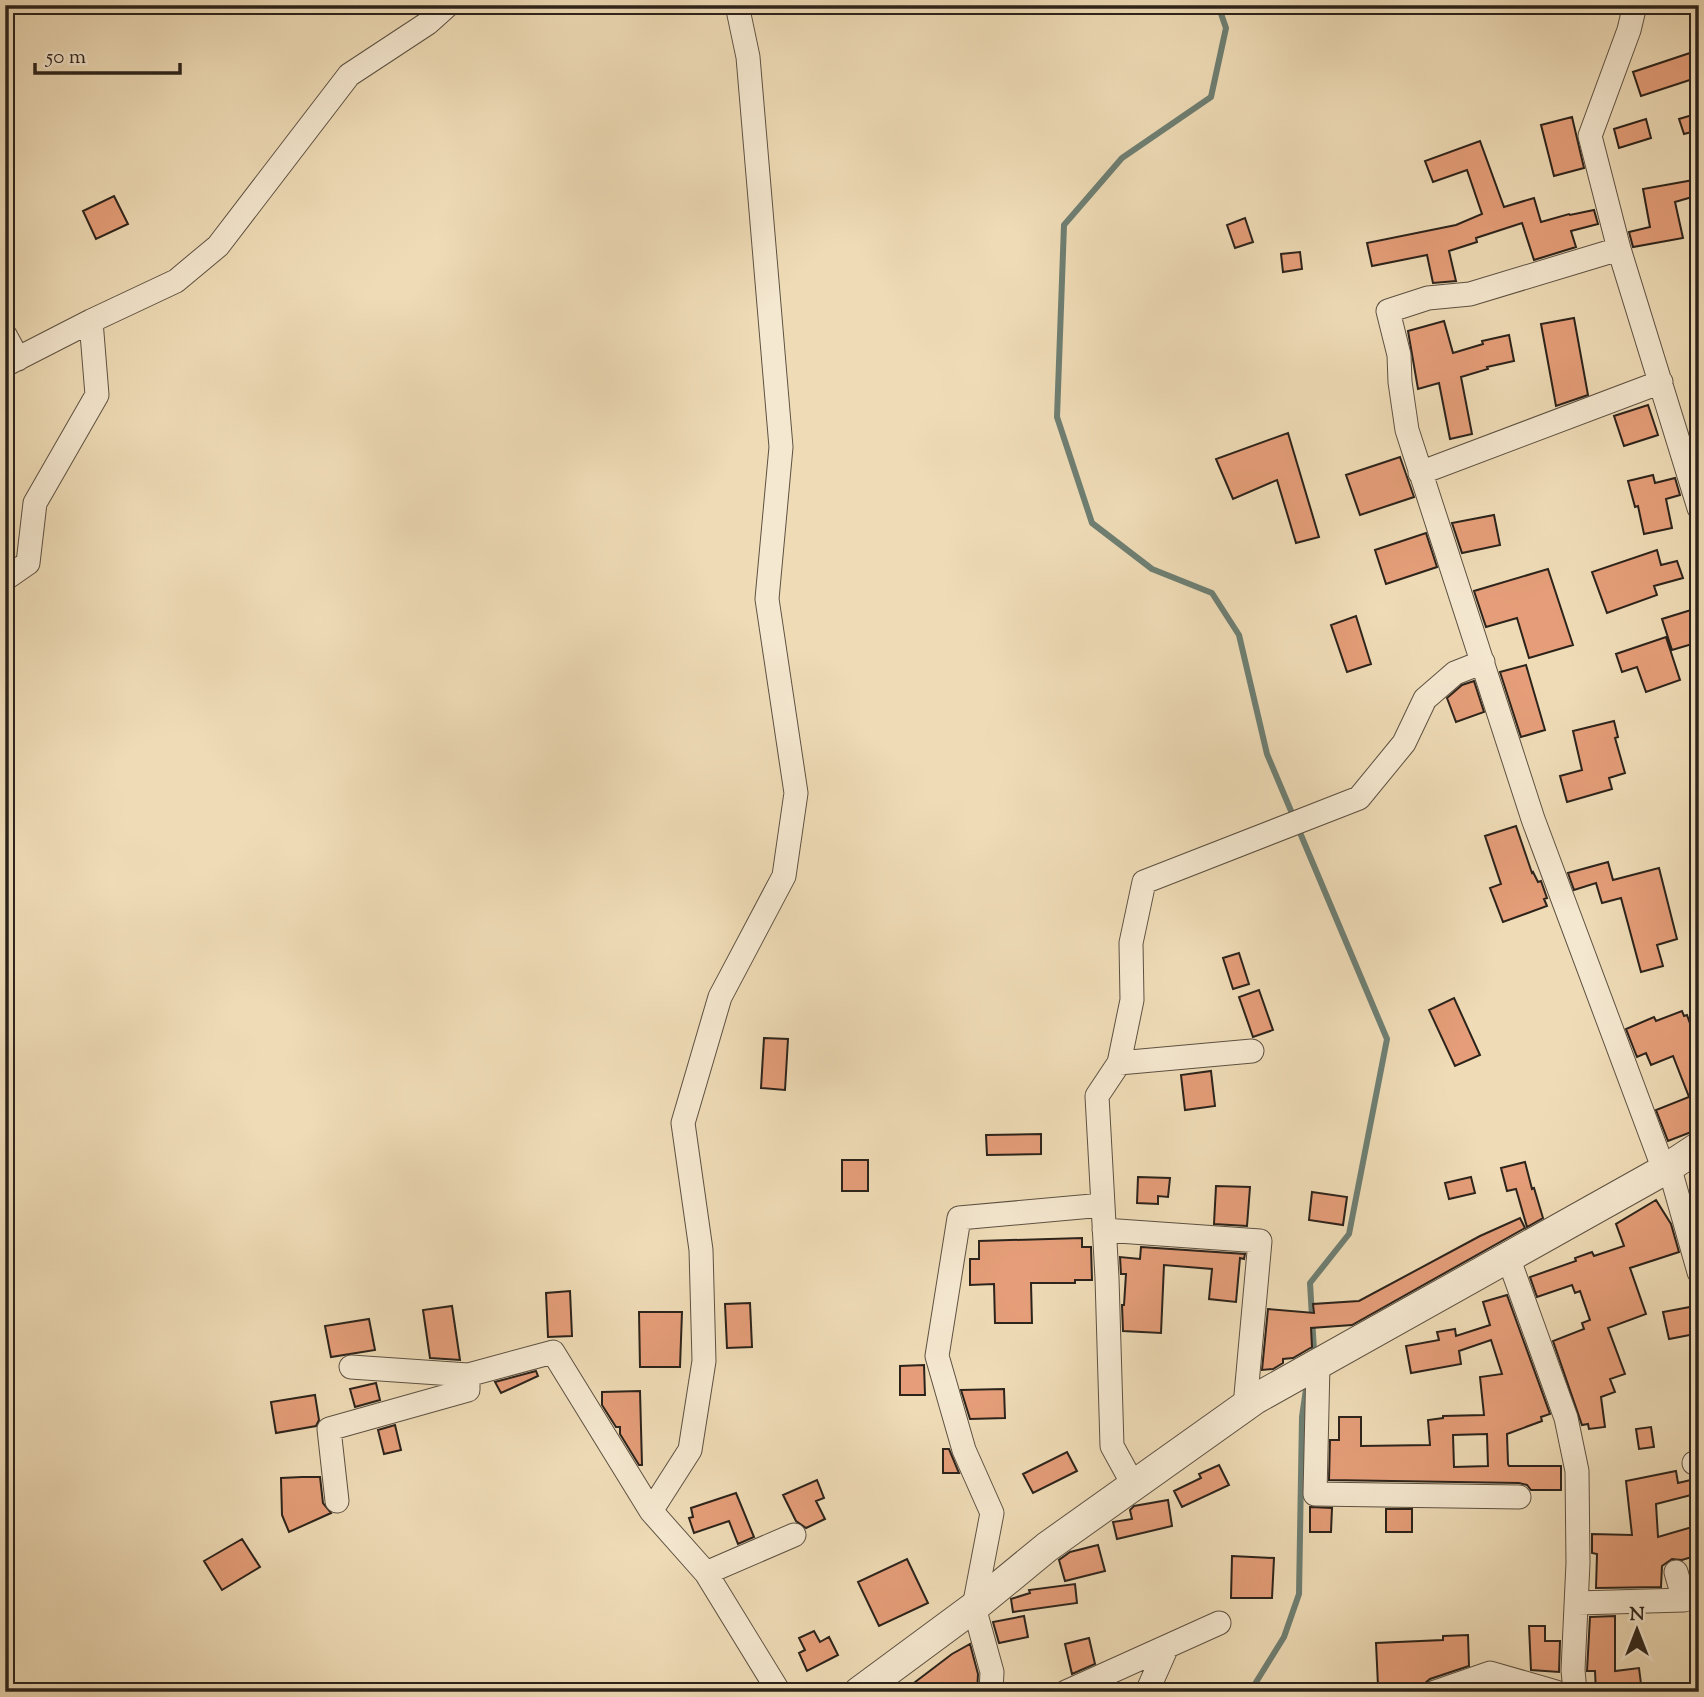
<svg xmlns="http://www.w3.org/2000/svg" width="1704" height="1697" font-family="'Sorts Mill Goudy',serif">
  <rect width="100%" height="100%" fill="#efdcb7"/>
  <filter id="stains"><feTurbulence type="fractalNoise" baseFrequency=".00286" numOctaves="4"/><feColorMatrix values="0 0 0 0 .2 0 0 0 0 .09 0 0 0 0 .02 0 0 0 .5 -.17"/></filter>
  <radialGradient id="worn" r=".72"><stop offset=".6" stop-color="#630" stop-opacity="0"/><stop offset="1" stop-color="#630" stop-opacity=".3"/></radialGradient>
  <g fill="none" stroke-linecap="round" stroke-linejoin="round">
    <path stroke="#6e7f73" stroke-width="6" d="M 1218,5 L 1226,28 L 1211,97 L 1122,158 L 1064,225 L 1057,417 L 1092,523 L 1152,569 L 1212,593 L 1239,635 L 1267,754 L 1294,818
      M 1298,828 L 1387,1039 L 1349,1234 L 1310,1283 L 1314,1351
      M 1250,1692 L 1284,1637 L 1299,1594 L 1302,1417 L 1306,1389"/>
  </g>
  <path fill="#e59e79" stroke="#2c231b" stroke-width="2" fill-rule="evenodd" d="M 1699,50 L 1699,77 L 1641,96 L 1633,72 Z
    M 1699,113 L 1699,130 L 1684,134 L 1679,119 Z
    M 1572,117 L 1584,168 L 1554,176 L 1541,125 Z
    M 1646,119 L 1651,138 L 1619,148 L 1614,129 Z
    M 1480,141 L 1504,207 L 1534,198 L 1541,222 L 1569,214 L 1570,215 L 1594,210 L 1598,224 L 1571,231 L 1576,247 L 1534,260 L 1522,223 L 1476,238 L 1477,242 L 1449,251 L 1456,281 L 1433,283 L 1427,255 L 1372,266 L 1367,243 L 1456,225 L 1482,214 L 1467,170 L 1433,182 L 1425,161 Z
    M 1699,179 L 1699,195 L 1675,202 L 1683,238 L 1633,247 L 1629,232 L 1650,227 L 1643,189 Z
    M 114,196 L 128,224 L 96,239 L 83,211 Z
    M 1245,218 L 1253,242 L 1235,248 L 1227,225 Z
    M 1300,252 L 1302,269 L 1283,272 L 1281,254 Z
    M 1574,318 L 1588,395 L 1556,406 L 1541,324 Z
    M 1444,321 L 1453,353 L 1483,344 L 1482,341 L 1509,335 L 1514,361 L 1487,367 L 1488,369 L 1461,377 L 1472,434 L 1450,439 L 1439,383 L 1418,389 L 1408,331 Z
    M 1648,405 L 1658,435 L 1624,446 L 1614,416 Z
    M 1288,433 L 1319,537 L 1296,543 L 1277,480 L 1233,499 L 1216,459 Z
    M 1400,457 L 1414,497 L 1360,515 L 1346,475 Z
    M 1653,475 L 1655,483 L 1675,478 L 1680,495 L 1666,499 L 1672,528 L 1644,534 L 1638,506 L 1635,507 L 1628,481 Z
    M 1494,515 L 1500,545 L 1462,553 L 1452,523 Z
    M 1426,533 L 1437,567 L 1386,584 L 1375,550 Z
    M 1657,550 L 1661,565 L 1677,561 L 1683,578 L 1654,586 L 1657,595 L 1607,613 L 1592,572 Z
    M 1548,569 L 1573,645 L 1529,658 L 1517,618 L 1486,627 L 1474,591 Z
    M 1691,610 L 1699,633 L 1699,642 L 1672,650 L 1662,619 Z
    M 1356,616 L 1371,664 L 1347,672 L 1331,625 Z
    M 1666,637 L 1680,680 L 1646,692 L 1637,667 L 1622,672 L 1616,654 Z
    M 1526,665 L 1545,730 L 1521,737 L 1500,672 Z
    M 1474,681 L 1484,712 L 1456,722 L 1447,698 L 1462,685 Z
    M 1614,721 L 1618,737 L 1615,738 L 1625,773 L 1609,778 L 1612,789 L 1567,802 L 1560,776 L 1582,770 L 1573,731 Z
    M 1516,826 L 1532,873 L 1533,872 L 1538,882 L 1541,881 L 1547,898 L 1544,899 L 1547,906 L 1503,922 L 1490,888 L 1501,884 L 1485,836 Z
    M 1608,862 L 1613,880 L 1659,868 L 1677,939 L 1657,945 L 1663,966 L 1641,972 L 1621,898 L 1602,903 L 1596,883 L 1574,890 L 1568,873 Z
    M 1239,953 L 1249,984 L 1233,989 L 1223,958 Z
    M 1259,990 L 1273,1030 L 1253,1037 L 1239,997 Z
    M 1454,998 L 1480,1055 L 1455,1066 L 1429,1010 Z
    M 1682,1011 L 1684,1016 L 1687,1015 L 1692,1029 L 1699,1027 L 1699,1129 L 1668,1141 L 1656,1110 L 1689,1097 L 1673,1056 L 1651,1065 L 1646,1053 L 1637,1057 L 1626,1029 L 1654,1017 L 1656,1021 Z
    M 764,1038 L 788,1039 L 785,1090 L 761,1088 Z
    M 1211,1071 L 1215,1106 L 1185,1110 L 1181,1075 Z
    M 1041,1134 L 1041,1154 L 987,1155 L 986,1135 Z
    M 842,1160 L 868,1160 L 868,1191 L 842,1191 Z
    M 1525,1162 L 1532,1189 L 1534,1188 L 1543,1218 L 1527,1227 L 1516,1189 L 1507,1191 L 1501,1168 Z
    M 1138,1177 L 1170,1178 L 1168,1197 L 1158,1196 L 1158,1204 L 1137,1203 Z
    M 1471,1177 L 1475,1193 L 1449,1199 L 1445,1183 Z
    M 1216,1186 L 1250,1187 L 1247,1226 L 1214,1224 Z
    M 1312,1192 L 1347,1197 L 1343,1225 L 1309,1220 Z
    M 1656,1200 L 1671,1224 L 1679,1252 L 1630,1268 L 1646,1314 L 1608,1328 L 1625,1374 L 1610,1379 L 1615,1392 L 1601,1397 L 1605,1427 L 1589,1429 L 1588,1424 L 1582,1425 L 1553,1341 L 1584,1329 L 1582,1323 L 1590,1320 L 1580,1291 L 1575,1293 L 1572,1285 L 1537,1297 L 1530,1277 L 1576,1261 L 1575,1258 L 1592,1252 L 1594,1256 L 1624,1246 L 1616,1224 Z
    M 1520,1218 L 1525,1228 L 1352,1325 L 1311,1328 L 1312,1347 L 1293,1358 L 1283,1359 L 1283,1363 L 1273,1369 L 1262,1370 L 1268,1309 L 1314,1313 L 1313,1304 L 1359,1301 L 1480,1236 Z
    M 1082,1238 L 1082,1247 L 1091,1247 L 1092,1280 L 1075,1280 L 1075,1283 L 1031,1283 L 1032,1323 L 995,1323 L 994,1284 L 970,1285 L 970,1259 L 979,1259 L 979,1241 Z
    M 1141,1247 L 1245,1254 L 1244,1259 L 1240,1258 L 1236,1302 L 1209,1299 L 1212,1269 L 1164,1265 L 1161,1333 L 1123,1331 L 1122,1305 L 1124,1305 L 1126,1274 L 1121,1274 L 1120,1257 L 1140,1259 Z
    M 570,1291 L 572,1336 L 548,1337 L 546,1293 Z
    M 1507,1295 L 1550,1414 L 1541,1417 L 1542,1421 L 1507,1434 L 1508,1464 L 1509,1466 L 1561,1466 L 1561,1490 L 1531,1490 L 1527,1485 L 1519,1483 L 1329,1480 L 1330,1440 L 1339,1440 L 1339,1417 L 1361,1417 L 1361,1446 L 1430,1445 L 1428,1420 L 1443,1418 L 1443,1416 L 1484,1415 L 1480,1377 L 1502,1374 L 1491,1340 L 1459,1351 L 1461,1364 L 1411,1373 L 1406,1346 L 1439,1340 L 1437,1332 L 1455,1329 L 1456,1336 L 1490,1325 L 1483,1302 ZM 1487,1434 L 1488,1466 L 1454,1467 L 1453,1435 Z
    M 750,1303 L 752,1347 L 727,1348 L 725,1304 Z
    M 452,1306 L 460,1360 L 430,1358 L 423,1310 Z
    M 1690,1307 L 1695,1334 L 1669,1339 L 1663,1312 Z
    M 639,1312 L 682,1312 L 680,1367 L 640,1367 Z
    M 369,1319 L 375,1350 L 331,1357 L 325,1326 Z
    M 924,1365 L 925,1395 L 900,1395 L 900,1366 Z
    M 536,1371 L 538,1376 L 501,1393 L 495,1382 Z
    M 376,1383 L 380,1400 L 355,1407 L 350,1389 Z
    M 1004,1389 L 1005,1418 L 970,1419 L 961,1390 Z
    M 640,1391 L 642,1465 L 639,1465 L 620,1434 L 620,1427 L 616,1427 L 602,1405 L 602,1392 Z
    M 315,1395 L 319,1420 L 316,1426 L 276,1433 L 271,1402 Z
    M 395,1425 L 401,1450 L 384,1454 L 378,1430 Z
    M 1651,1427 L 1654,1447 L 1639,1449 L 1636,1429 Z
    M 943,1449 L 949,1449 L 959,1473 L 943,1473 Z
    M 1067,1452 L 1077,1471 L 1033,1493 L 1023,1474 Z
    M 1219,1465 L 1229,1485 L 1182,1507 L 1174,1491 L 1201,1478 L 1199,1474 Z
    M 1676,1471 L 1678,1483 L 1699,1478 L 1699,1493 L 1656,1504 L 1658,1537 L 1699,1525 L 1699,1543 L 1695,1544 L 1698,1555 L 1682,1560 L 1672,1559 L 1662,1566 L 1661,1587 L 1596,1588 L 1597,1554 L 1592,1553 L 1592,1534 L 1632,1535 L 1626,1481 Z
    M 302,1477 L 320,1477 L 323,1503 L 331,1513 L 289,1532 L 282,1515 L 281,1478 Z
    M 817,1480 L 824,1498 L 816,1501 L 825,1519 L 806,1528 L 796,1521 L 783,1495 Z
    M 736,1493 L 754,1537 L 738,1544 L 729,1521 L 694,1533 L 689,1518 L 693,1517 L 691,1508 Z
    M 1168,1500 L 1172,1526 L 1117,1539 L 1113,1522 L 1132,1519 L 1130,1510 L 1134,1506 Z
    M 1310,1507 L 1332,1508 L 1331,1532 L 1310,1532 Z
    M 1386,1509 L 1412,1509 L 1412,1532 L 1386,1532 Z
    M 242,1539 L 260,1567 L 222,1590 L 204,1561 Z
    M 1098,1545 L 1105,1571 L 1065,1581 L 1059,1560 L 1070,1552 Z
    M 1232,1556 L 1274,1558 L 1272,1598 L 1231,1598 Z
    M 907,1559 L 928,1603 L 879,1626 L 858,1582 Z
    M 1075,1584 L 1077,1603 L 1013,1612 L 1011,1599 L 1030,1593 L 1029,1590 Z
    M 1024,1616 L 1028,1637 L 999,1643 L 993,1622 Z
    M 1615,1616 L 1615,1671 L 1639,1668 L 1641,1684 L 1635,1684 L 1636,1692 L 1596,1692 L 1595,1671 L 1587,1671 L 1590,1617 Z
    M 1529,1626 L 1545,1626 L 1545,1641 L 1560,1641 L 1559,1672 L 1531,1670 Z
    M 814,1631 L 820,1642 L 829,1637 L 838,1655 L 807,1671 L 799,1653 L 805,1650 L 799,1638 Z
    M 1468,1635 L 1469,1666 L 1430,1679 L 1424,1684 L 1378,1686 L 1376,1643 L 1443,1640 L 1443,1636 Z
    M 1089,1638 L 1095,1664 L 1072,1674 L 1065,1644 Z
    M 970,1644 L 978,1674 L 977,1692 L 902,1692 L 952,1654 Z"/>
  <g fill="none" stroke-linecap="round" stroke-linejoin="round">
    <defs>
      <path id="minor" d="M 737,5 L 748,57 L 781,447 L 767,599 L 796,793 L 784,876 L 720,997 L 683,1123 L 701,1250 L 704,1361 L 690,1450 L 651,1511 L 706,1573 L 779,1692
        M 1635,5 L 1629,30 L 1590,136 L 1619,249 L 1699,508
        M 1619,249 L 1470,294 L 1428,298 L 1388,311 L 1399,355 L 1400,382 L 1407,430 L 1533,819 L 1664,1170
        M 5,335 L 18,359
        M 5,365 L 91,321
        M 1420,473 L 1661,382
        M 5,579 L 28,563 L 35,503 L 97,395 L 91,321 L 176,281 L 218,246 L 349,75 L 428,23 L 448,5
        M 1119,1063 L 1252,1051
        M 1669,1166 L 1699,1272
        M 1104,1230 L 1260,1241 L 1245,1406
        M 1508,1257 L 1566,1418 L 1577,1471 L 1578,1563 L 1573,1670 L 1575,1692
        M 1318,1364 L 1315,1494 L 1519,1497
        M 351,1367 L 468,1375 L 553,1352 L 651,1511
        M 1694,1463 L 1699,1462
        M 1134,1486 L 1112,1446 L 1107,1278 L 1097,1096 L 1119,1063 L 1132,1000 L 1131,943 L 1144,882 L 1359,798 L 1404,743 L 1425,699 L 1455,673 L 1483,662
        M 337,1501 L 329,1429 L 468,1390 L 468,1375
        M 706,1573 L 794,1535
        M 1577,1603 L 1684,1600 L 1676,1572
        M 991,1692 L 992,1672 L 974,1607 L 992,1513 L 964,1450 L 937,1356 L 959,1218 L 1103,1205
        M 1066,1692 L 1219,1623
        M 1147,1692 L 1166,1649
        M 1435,1692 L 1490,1673 L 1556,1692"/>
      <path id="tertiary" d="M 859,1692 L 974,1607 L 1047,1547 L 1255,1399 L 1664,1170 L 1699,1147"/>
    </defs>
    <use href="#minor" stroke="#5d5142" stroke-width="25"/>
    <use href="#tertiary" stroke="#5d5142" stroke-width="32"/>
    <use href="#minor" stroke="#f5e8d0" stroke-width="23"/>
    <use href="#tertiary" stroke="#f5e8d0" stroke-width="30"/>
  </g>
  <rect width="1704" height="1697" fill="none" stroke="#efdcb7" stroke-width="28"/>
  <rect x="7" y="7" width="1690" height="1683" fill="none" stroke="#2c231b" stroke-width="3.5"/>
  <rect x="14" y="14" width="1676" height="1669" fill="none" stroke="#2c231b" stroke-width="2"/>
  <g transform="translate(1637 1630)" stroke="#f5e8d0" stroke-width="5" paint-order="stroke">
  <path d="M0-5L12 26L0 18L-12 26Z" fill="#2c231b"/>
  <text y="-10" font-size="19" font-weight="bold" text-anchor="middle" fill="#2c231b">N</text>
  </g>
  <path d="M35 63v10h145v-10" fill="none" stroke="#2c231b" stroke-width="3.5"/>
  <text x="46" y="63" font-size="21" fill="#2c231b" stroke="#f5e8d0" stroke-width="5" paint-order="stroke">50 m</text>
  <rect width="100%" height="100%" filter="url(#stains)"/>
  <rect width="100%" height="100%" fill="url(#worn)"/>
</svg>
